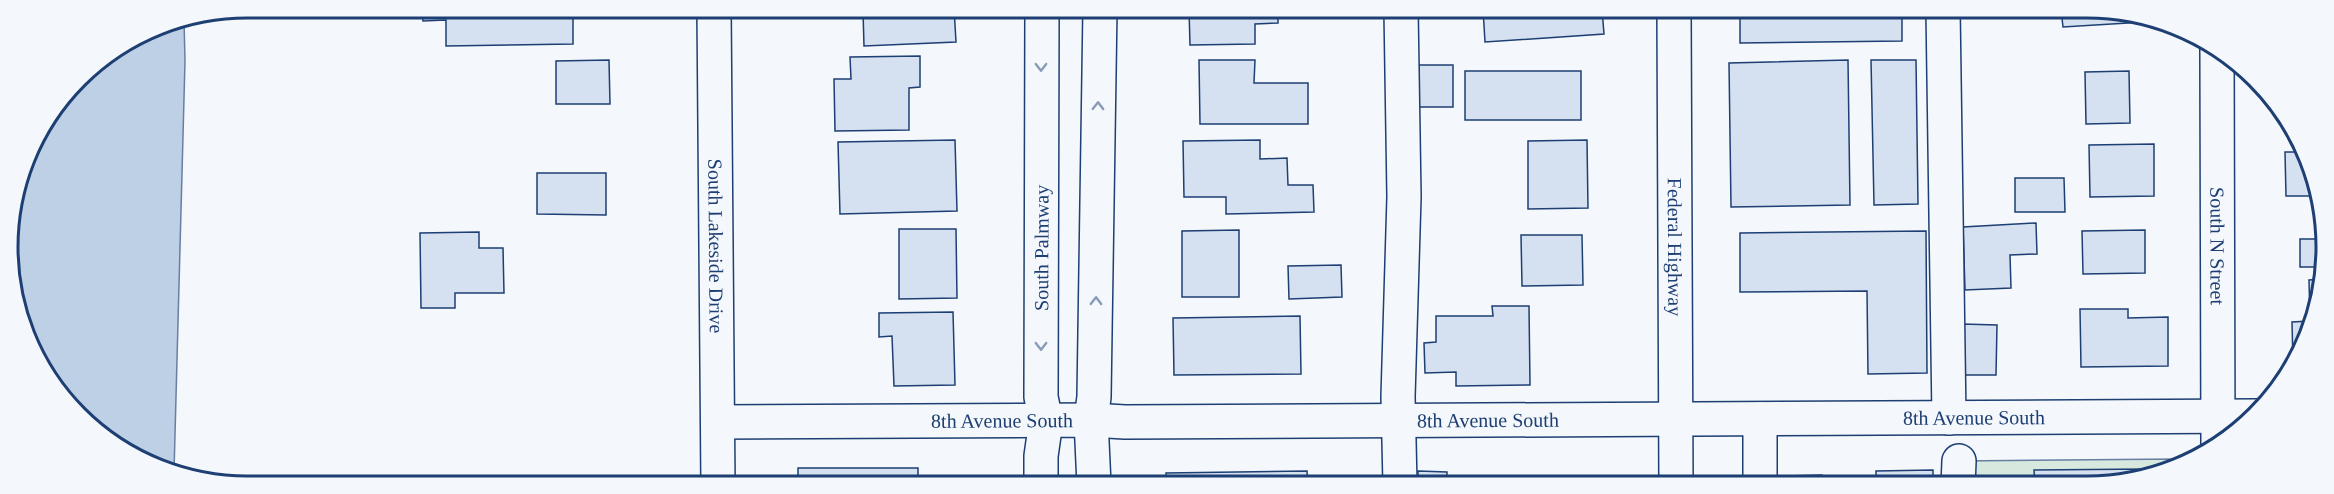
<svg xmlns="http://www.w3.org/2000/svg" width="2334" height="494" font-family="'Times New Roman',serif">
  <rect width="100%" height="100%" fill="#f4f7fb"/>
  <path fill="#d7e8df" stroke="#687fa3" stroke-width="1.5" d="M 2178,459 L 2178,466 L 2103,486 L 1959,486 L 1959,461 Z"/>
  <path fill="#bed0e5" stroke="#687fa3" stroke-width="1.5" d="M 184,20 L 185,61 L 174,472 L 141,462 L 67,405 L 20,324 L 8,232 L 26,155 L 78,77 L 156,26 Z"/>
  <path fill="#d5e0f0" stroke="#1d3f73" stroke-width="1.5" d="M 422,8 L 573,8 L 573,44 L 446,46 L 446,20 L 423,21 Z
    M 880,8 L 954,8 L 956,42 L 864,46 L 863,11 L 880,10 Z
    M 1189,9 L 1278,9 L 1278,23 L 1255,24 L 1255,44 L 1190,45 Z
    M 1483,9 L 1602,9 L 1604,34 L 1485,42 Z
    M 1740,9 L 1902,9 L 1902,41 L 1740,43 Z
    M 2061,9 L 2118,10 L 2144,18 L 2144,22 L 2063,27 Z
    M 920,56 L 920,87 L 909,88 L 909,130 L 835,131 L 834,79 L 851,79 L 850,57 Z
    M 609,60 L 610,104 L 556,104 L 556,61 Z
    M 1199,60 L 1255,60 L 1254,83 L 1308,83 L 1308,124 L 1200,124 Z
    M 1848,60 L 1850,205 L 1731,207 L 1729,63 Z
    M 1871,60 L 1916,60 L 1918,204 L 1874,205 Z
    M 1419,65 L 1453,65 L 1453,107 L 1419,107 Z
    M 1465,71 L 1581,71 L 1581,120 L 1465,120 Z
    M 2129,71 L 2130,123 L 2086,124 L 2085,72 Z
    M 955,140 L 957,211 L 840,214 L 838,142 Z
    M 1260,140 L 1260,159 L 1287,158 L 1288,185 L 1313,185 L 1314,212 L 1226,214 L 1226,197 L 1184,197 L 1183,141 Z
    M 1587,140 L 1588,208 L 1528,209 L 1528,141 Z
    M 2154,144 L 2154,196 L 2090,197 L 2089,145 Z
    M 2285,152 L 2302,152 L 2318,185 L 2319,196 L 2286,196 Z
    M 537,173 L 606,173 L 606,215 L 537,214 Z
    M 2015,178 L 2064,178 L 2065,212 L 2015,212 Z
    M 2036,223 L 2037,254 L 2010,255 L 2011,288 L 1965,290 L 1963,227 Z
    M 899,229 L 956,229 L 957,298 L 899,299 Z
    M 1239,230 L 1239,297 L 1182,297 L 1182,231 Z
    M 2145,230 L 2145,273 L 2083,274 L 2082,231 Z
    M 1926,231 L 1927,373 L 1868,374 L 1867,291 L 1740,292 L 1740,233 Z
    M 479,232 L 479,248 L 503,248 L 504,293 L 455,293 L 455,308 L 421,308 L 420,233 Z
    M 1521,235 L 1582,235 L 1583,285 L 1522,286 Z
    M 2300,239 L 2322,239 L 2324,267 L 2300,267 Z
    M 1341,265 L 1342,297 L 1289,299 L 1288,266 Z
    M 2324,279 L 2302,353 L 2293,365 L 2292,322 L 2310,321 L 2309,280 Z
    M 1492,306 L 1529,306 L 1530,385 L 1456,386 L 1456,372 L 1425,373 L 1424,343 L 1436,342 L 1436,316 L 1493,316 Z
    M 2080,309 L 2128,309 L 2128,318 L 2168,317 L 2168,366 L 2081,367 Z
    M 953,312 L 955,385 L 894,386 L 892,336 L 879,337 L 879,313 Z
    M 1300,316 L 1301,374 L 1174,375 L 1173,318 Z
    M 1962,324 L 1997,325 L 1996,375 L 1961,375 Z
    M 798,468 L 918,468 L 918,485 L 798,485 Z
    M 2148,469 L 2148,474 L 2103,486 L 2035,486 L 2034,470 Z
    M 1933,470 L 1933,486 L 1876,486 L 1876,471 Z
    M 1307,471 L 1308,485 L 1167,485 L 1166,473 Z
    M 1418,471 L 1447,472 L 1447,485 L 1418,485 Z
    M 1822,475 L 1823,486 L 1787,486 L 1787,476 Z"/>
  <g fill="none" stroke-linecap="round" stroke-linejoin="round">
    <defs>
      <g id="minor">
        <path id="s1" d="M 714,8 L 718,485"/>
        <path d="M 1943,9 L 1949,418"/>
        <path id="s2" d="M 2217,48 L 2218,444"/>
        <path id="s3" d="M 718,422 L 1091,420 L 1125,422 L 2256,416"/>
        <path id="s4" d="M 1041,485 L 1041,456 L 1046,421 L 1041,397 L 1042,8"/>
        <path d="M 1094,485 L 1091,420 L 1094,397 L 1100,8"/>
        <path d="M 1400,485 L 1398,397 L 1404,197 L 1401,9"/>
        <path d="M 1760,486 L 1760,419"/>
        <path d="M 1958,486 L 1959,461"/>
      </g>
      <g id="major">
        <path id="s5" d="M 1674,9 L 1676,486"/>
      </g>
    </defs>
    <use href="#minor" stroke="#1d3f73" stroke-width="36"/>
    <use href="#major" stroke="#1d3f73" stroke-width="36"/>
    <use href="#minor" stroke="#f4f7fb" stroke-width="33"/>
    <use href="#major" stroke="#f4f7fb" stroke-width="33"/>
  </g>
  <defs><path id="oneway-chevron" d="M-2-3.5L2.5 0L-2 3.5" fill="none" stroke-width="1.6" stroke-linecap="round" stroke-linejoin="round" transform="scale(1.5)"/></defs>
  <g stroke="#889bb7">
    <use href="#oneway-chevron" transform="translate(1041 67) rotate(90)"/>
    <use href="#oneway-chevron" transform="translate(1098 106) rotate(-89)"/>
    <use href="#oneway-chevron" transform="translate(1096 301) rotate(-89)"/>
    <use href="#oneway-chevron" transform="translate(1041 346) rotate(90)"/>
  </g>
  <g text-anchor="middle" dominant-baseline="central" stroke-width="4.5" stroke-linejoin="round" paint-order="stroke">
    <g font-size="20" fill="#1d3f73" stroke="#f4f7fb">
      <text stroke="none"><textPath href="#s1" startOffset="238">South Lakeside Drive</textPath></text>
      <text stroke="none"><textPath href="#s2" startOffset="198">South N Street</textPath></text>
      <text stroke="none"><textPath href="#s4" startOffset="238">South Palmway</textPath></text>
      <text stroke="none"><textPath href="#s5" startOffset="238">Federal Highway</textPath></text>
      <text stroke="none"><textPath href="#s3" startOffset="1256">8th Avenue South</textPath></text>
      <text stroke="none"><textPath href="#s3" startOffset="284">8th Avenue South</textPath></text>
      <text stroke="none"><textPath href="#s3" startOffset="770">8th Avenue South</textPath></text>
    </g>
  </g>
  <path d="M0 0H2334V494H0ZM247 18H2087A229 229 0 0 1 2316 247V247A229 229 0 0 1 2087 476H247A229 229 0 0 1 18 247V247A229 229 0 0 1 247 18Z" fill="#f4f7fb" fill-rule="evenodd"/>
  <path fill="none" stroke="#1d3f73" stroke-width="3" d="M247 18H2087A229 229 0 0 1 2316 247V247A229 229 0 0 1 2087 476H247A229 229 0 0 1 18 247V247A229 229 0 0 1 247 18Z"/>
</svg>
